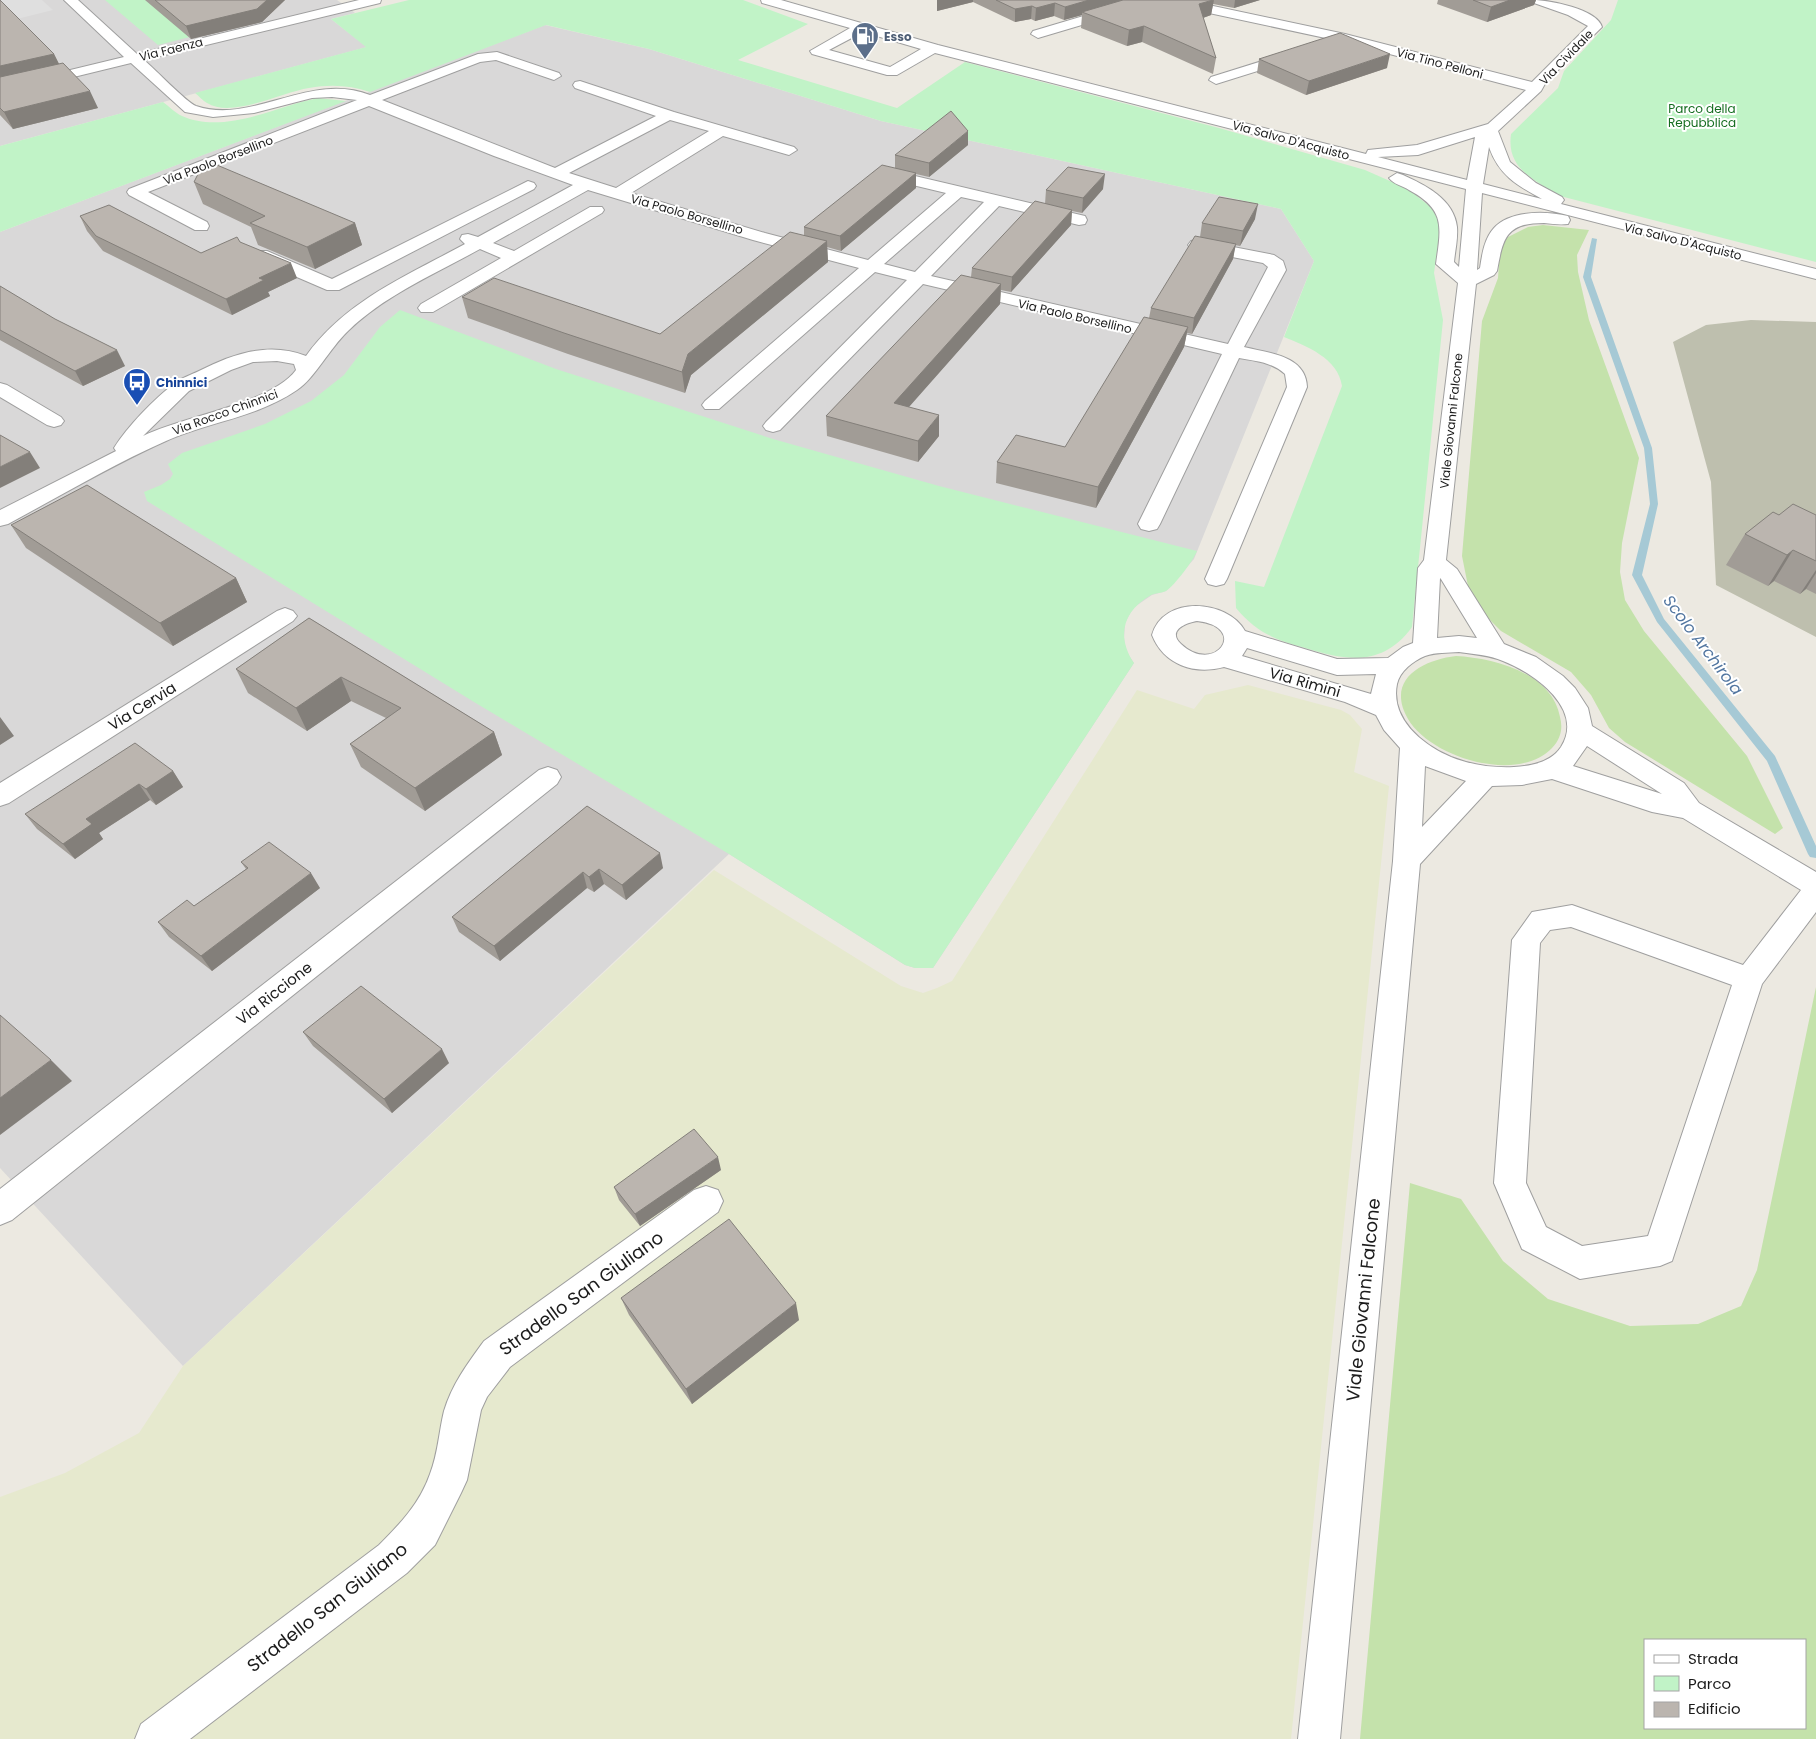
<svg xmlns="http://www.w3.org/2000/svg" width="1816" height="1739" font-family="Poppins,sans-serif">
  <rect width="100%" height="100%" fill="#ece9e1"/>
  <path fill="#d9d8d8" d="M 0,0 L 337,0 L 355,13 L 331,19 L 367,47 L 0,146 Z
    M 545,25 L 649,49 L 881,121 L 1281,209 L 1314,261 L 1194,559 L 1166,591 L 1152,595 L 1133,608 L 1125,623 L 1124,638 L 1126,651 L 1134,663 L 933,968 L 915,968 L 905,965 L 729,854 L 183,1366 L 0,1168 L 0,232 Z"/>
  <path fill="#bebfae" d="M 1751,320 L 1816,322 L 1816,637 L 1716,585 L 1711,482 L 1673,342 L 1706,325 Z"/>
  <path fill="#e6e9ce" d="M 1248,685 L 1341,710 L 1350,715 L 1362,729 L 1354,772 L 1389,786 L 1291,1739 L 0,1739 L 0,1497 L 65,1473 L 139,1433 L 183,1366 L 714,870 L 901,986 L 923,993 L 937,988 L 952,981 L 1137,690 L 1194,709 L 1205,695 Z"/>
  <path fill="#c4e2ab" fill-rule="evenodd" d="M 1543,225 L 1589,230 L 1577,255 L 1578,272 L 1589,320 L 1639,458 L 1622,543 L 1620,572 L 1625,600 L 1644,631 L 1747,756 L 1783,828 L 1775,834 L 1625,742 L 1609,728 L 1591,695 L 1571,672 L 1501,631 L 1487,617 L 1468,586 L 1462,556 L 1482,321 L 1498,278 L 1500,249 L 1504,239 L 1528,227 Z
    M 1456,656 C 1494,658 1552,673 1560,717 C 1563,728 1561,739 1552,748 C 1518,784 1431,758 1408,719 C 1385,679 1423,660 1456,656 Z
    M 1816,987 L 1816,1739 L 1360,1739 L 1410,1183 L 1461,1199 L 1503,1261 L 1548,1299 L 1630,1326 L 1698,1324 L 1741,1306 L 1757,1270 ZM 1645,1640 L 1805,1640 L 1805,1728 L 1645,1728 Z"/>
  <path fill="#c1f3c7" d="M 105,0 L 227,0 L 254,21 L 158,45 Z
    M 409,0 L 743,0 L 808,24 L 738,60 L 897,108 L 965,62 L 1219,128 L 1365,170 L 1408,189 L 1437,212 L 1441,223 L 1434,273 L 1443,320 L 1412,627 C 1383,667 1347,661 1305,648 C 1274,639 1257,633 1236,608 L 1235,581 L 1264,587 L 1342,386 C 1338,358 1306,346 1284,337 L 1314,261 L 1281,209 L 881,121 L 649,49 L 546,25 L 370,92 C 350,85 330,84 309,88 C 282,92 232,119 207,103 C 203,101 199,96 195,93 L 366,47 L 331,19 Z
    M 1618,0 L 1816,0 L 1816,262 L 1560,196 C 1535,180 1506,169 1511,134 L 1558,88 L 1564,71 L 1611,20 Z
    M 318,98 L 346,101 L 0,232 L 0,146 L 163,102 C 169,106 175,113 182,116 C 224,135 277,106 318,98 Z
    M 400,310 L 556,369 L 773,439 L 939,486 L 1197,551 C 1193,561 1175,585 1166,591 C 1162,593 1156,593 1151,595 C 1123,611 1116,636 1134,663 L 933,968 L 915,968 L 905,965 L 729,854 L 474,702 L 147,501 L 144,492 L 161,485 L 170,479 L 173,474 L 168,464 L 182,453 L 265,424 L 311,401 L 344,375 L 380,327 Z"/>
  <path fill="#dfdfdf" d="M 0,0 L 42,0 L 53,10 L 17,19 Z"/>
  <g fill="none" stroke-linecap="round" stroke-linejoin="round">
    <path fill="#a6c9d5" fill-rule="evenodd" d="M 1592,238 L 1597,239 L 1591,277 L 1652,448 L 1658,504 L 1642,575 L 1664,619 L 1775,756 L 1816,846 L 1816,858 L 1810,857 L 1808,854 L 1767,761 L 1657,622 L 1632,575 L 1650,504 L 1644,448 L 1583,277 Z"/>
    <defs>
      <path id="minor" d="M 64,0 L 78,0 L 137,54 L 359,0 L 381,0 L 380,3 L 144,60 C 155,69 186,102 196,106 C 253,125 310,71 370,95 L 478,54 L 497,52 L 559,73 L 561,76 L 554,80 L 496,60 L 480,62 L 382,100 L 555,168 L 656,116 L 575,88 L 573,85 L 575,82 L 580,81 L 674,112 L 794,147 L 797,150 L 789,155 L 723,136 L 631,193 L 765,233 L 868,260 L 946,193 L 875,176 L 873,173 L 881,168 L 1085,216 L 1087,220 L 1085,224 L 1079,225 L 999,206 L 931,276 L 1228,344 L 1268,267 L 1263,263 L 1191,249 L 1188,245 L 1191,241 L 1197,240 L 1274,255 L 1283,261 L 1286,270 L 1244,347 C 1268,353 1306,355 1307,387 L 1227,579 L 1224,584 L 1216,586 L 1208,584 L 1205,579 L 1287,387 L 1285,374 C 1272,362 1255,361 1239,358 L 1160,524 L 1157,529 L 1149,531 L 1141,529 L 1138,524 L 1222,354 L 923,284 L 780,430 L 773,432 L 766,430 L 763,426 L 766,422 L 907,280 L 875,272 L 719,409 L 705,409 L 702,405 L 705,401 L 859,268 L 753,240 L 588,190 L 493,243 L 514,251 L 590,207 L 602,207 L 604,210 L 602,213 L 433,312 L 421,312 L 418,308 L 421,304 L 501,258 L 480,249 C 435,274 385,295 348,331 C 329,349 315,378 297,390 C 258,417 208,422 166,441 C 112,465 60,496 8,524 L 0,526 L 0,510 L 116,451 L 114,448 C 128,426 154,399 175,383 C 181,378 191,375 199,371 C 232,354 269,341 306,356 C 345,301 408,275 465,244 L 460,239 L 462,235 L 468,234 L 478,237 L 573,185 L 494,156 L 369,106 L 148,192 L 207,222 L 209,226 L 207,230 L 195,230 L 129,195 L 127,192 L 129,189 L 357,100 L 332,97 L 312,98 L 254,113 L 213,117 L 185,112 L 131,63 L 0,95 L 0,87 L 124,57 ZM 670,120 L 709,131 L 616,188 L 569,173 ZM 961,197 L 984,202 L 915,272 L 884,264 ZM 277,361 L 294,364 L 296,370 C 271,404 182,416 143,436 L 189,391 L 231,370 L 253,362 Z
        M 761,0 L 781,0 L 938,45 L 1366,154 L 1368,150 L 1417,145 L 1488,124 L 1526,90 L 1344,42 L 1167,4 L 1161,0 L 1185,0 L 1345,34 L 1532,82 L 1588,26 L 1568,15 L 1534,3 L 1533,0 C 1549,0 1597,9 1602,27 L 1546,82 L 1541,91 L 1498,131 L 1510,162 L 1536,183 L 1562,197 L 1564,200 L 1561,204 L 1816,269 L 1816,279 L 1482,193 L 1477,270 L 1480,268 C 1482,255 1484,239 1494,228 C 1510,210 1546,211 1568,216 L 1570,220 L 1568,224 C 1560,225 1553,224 1544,223 C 1506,223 1503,238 1497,271 L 1494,275 L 1476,284 L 1446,560 L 1457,569 L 1504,644 L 1536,657 L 1563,676 L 1575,688 L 1588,708 L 1592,726 L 1684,783 L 1699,803 L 1816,872 L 1816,912 L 1762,984 L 1672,1261 L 1660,1266 L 1580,1279 L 1522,1249 L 1494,1183 L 1512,940 L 1532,912 L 1572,905 L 1743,965 L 1801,890 L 1683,818 L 1652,812 L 1552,779 L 1522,785 L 1492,786 L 1420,864 L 1340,1739 L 1298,1739 L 1393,861 L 1400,748 L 1384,730 L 1376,715 L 1345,702 L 1224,667 C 1194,675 1164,665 1152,635 C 1163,595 1227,599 1245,631 L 1337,659 L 1388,658 L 1403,647 L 1413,643 L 1418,568 L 1424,560 L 1458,283 L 1436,264 C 1441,227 1446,210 1409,190 C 1403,186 1393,184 1389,178 L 1397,173 L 1403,175 C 1425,185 1454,199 1457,227 C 1458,239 1455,251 1454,262 L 1459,267 L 1466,189 L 935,53 L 897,75 L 887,75 L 812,54 L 810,51 L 850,28 L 762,3 ZM 863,32 L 921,49 L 890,67 L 829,50 ZM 1475,137 L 1467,180 L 1378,157 L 1418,155 ZM 1489,147 C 1499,175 1516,185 1542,199 L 1483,184 ZM 1440,578 L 1441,579 L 1477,638 L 1459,636 L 1437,638 ZM 1197,621 C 1250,627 1215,676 1181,644 C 1167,631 1185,623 1197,621 ZM 1247,648 L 1337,675 L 1376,674 L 1371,694 L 1242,656 ZM 1459,652 C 1474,654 1489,655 1503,661 C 1534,673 1585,709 1561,747 C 1551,762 1532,766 1514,767 C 1493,768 1471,765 1451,757 C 1423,745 1390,719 1397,684 C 1400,671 1413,661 1425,656 C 1436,652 1448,653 1459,652 ZM 1587,746 L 1662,794 L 1573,766 ZM 1425,766 L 1466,781 L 1422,827 ZM 1571,927 L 1732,985 L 1648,1236 L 1582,1246 L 1546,1227 L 1526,1183 L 1540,943 L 1550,930 Z
        M 1117,6 L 1122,7 L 1124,10 L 1122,13 L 1038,38 L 1031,34 L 1033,31 Z
        M 1294,51 L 1299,52 L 1301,55 L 1299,58 L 1216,84 L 1209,80 L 1211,77 Z
        M 528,181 L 534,183 L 536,186 L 534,189 L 339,290 L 327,290 L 255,259 L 252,255 L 255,251 L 267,251 L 332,279 Z
        M 0,383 L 7,385 L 61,417 L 64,421 L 61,425 L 54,427 L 47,425 L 0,397 Z
        M 285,608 L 293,611 L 297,616 L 293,621 L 9,803 L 0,806 L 0,783 L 277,611 Z
        M 548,767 L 557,770 L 561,777 L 557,784 L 12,1220 L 0,1225 L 0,1189 L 539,770 Z
        M 706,1186 L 718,1190 L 723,1201 L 718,1212 L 510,1367 L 487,1397 L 481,1410 L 467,1480 L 461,1493 L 435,1545 L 407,1573 L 190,1739 L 135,1739 L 141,1724 L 379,1545 C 400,1524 420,1503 430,1474 C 438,1454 439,1431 444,1411 C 452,1384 468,1363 484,1341 L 694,1190 Z"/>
    </defs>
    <use href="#minor" stroke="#9f9f9f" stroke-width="2"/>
    <use href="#minor" fill="#fff" fill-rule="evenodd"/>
  </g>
  <path fill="#a19c96" d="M 0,0 L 54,54 L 59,64 L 98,108 L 13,129 L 0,115 Z
    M 145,0 L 285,0 L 262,22 L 191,39 Z
    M 937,0 L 1260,0 L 1234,8 L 1213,4 L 1211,15 L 1203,18 L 1216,58 L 1213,74 L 1142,42 L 1127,46 L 1081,28 L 1082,15 L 1064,20 L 1054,16 L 1035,21 L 1031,19 L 1015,22 L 973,2 L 937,11 Z
    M 1438,0 L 1536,0 L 1534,5 L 1487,22 L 1437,4 Z
    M 1259,59 L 1387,68 L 1306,95 L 1257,73 Z
    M 968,145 L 929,177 L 916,174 L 916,188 L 841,251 L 827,247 L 828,262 L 691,375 L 685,393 L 568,354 L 468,318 L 462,297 L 660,334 L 804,235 L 804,227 L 895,168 L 895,155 Z
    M 194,182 L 355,223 L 362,245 L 315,269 L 258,245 L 251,227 L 203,204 Z
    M 1103,189 L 1082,213 L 1072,211 L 1071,225 L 1011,292 L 1001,290 L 1000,304 L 908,407 L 939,436 L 918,462 L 827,436 L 826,416 L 971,277 L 972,268 L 1045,204 L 1046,190 Z
    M 80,216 L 201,253 L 240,242 L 297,278 L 268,292 L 270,296 L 232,315 L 103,251 L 87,231 Z
    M 1255,219 L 1240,246 L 1235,245 L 1233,259 L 1192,334 L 1187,333 L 1184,347 L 1096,508 L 996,483 L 997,462 L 1065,447 L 1149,318 L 1151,308 L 1200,237 L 1202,223 Z
    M 0,286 L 125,366 L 83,386 L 0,340 Z
    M 1779,515 L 1816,515 L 1816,594 L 1806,589 L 1800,594 L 1774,581 L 1768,586 L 1726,565 L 1745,534 Z
    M 11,525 L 236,578 L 247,602 L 173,646 L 26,548 Z
    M 309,618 L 494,732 L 502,755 L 425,811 L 361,767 L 350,744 L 386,718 L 351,701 L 307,731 L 248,693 L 236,669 Z
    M 173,771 L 183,787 L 156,805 L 150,800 L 99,833 L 103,839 L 75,859 L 37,829 L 25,814 Z
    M 587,806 L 663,868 L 626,900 L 604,884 L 594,892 L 587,888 L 500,961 L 459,932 L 452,917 Z
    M 241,862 L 320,888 L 212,971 L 169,937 L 158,922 L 194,906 L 246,869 Z
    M 303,1032 L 449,1063 L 392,1113 L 313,1046 Z
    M 721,1170 L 640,1226 L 619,1200 L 614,1187 Z
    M 621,1298 L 799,1320 L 692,1404 L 629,1315 Z"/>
  <path fill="#837f7a" d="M 267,0 L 285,0 L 262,22 L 191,39 L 186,26 Z
    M 937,0 L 973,0 L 973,2 L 937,11 Z
    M 1089,0 L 1132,0 L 1082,12 L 1082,15 L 1064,20 L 1065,7 Z
    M 1214,0 L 1211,15 L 1197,20 L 1199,4 Z
    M 1235,0 L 1260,0 L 1234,8 Z
    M 1510,0 L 1536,0 L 1534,5 L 1487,22 L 1491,7 Z
    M 1055,3 L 1054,16 L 1035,21 L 1036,8 Z
    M 1032,6 L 1031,19 L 1015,22 L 1015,9 Z
    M 1144,26 L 1142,42 L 1127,46 L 1129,30 Z
    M 54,54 L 62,70 L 0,85 L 0,66 Z
    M 1390,54 L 1387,68 L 1306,95 L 1309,81 Z
    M 90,91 L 98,108 L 13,129 L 4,112 Z
    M 968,131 L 968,145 L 929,177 L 929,163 Z
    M 916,173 L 916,188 L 841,251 L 840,236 Z
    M 1105,174 L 1103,189 L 1082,213 L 1083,198 Z
    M 1258,204 L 1255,219 L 1240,246 L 1243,231 Z
    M 1072,210 L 1071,225 L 1011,292 L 1012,277 Z
    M 355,223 L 362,245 L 315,269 L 307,247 Z
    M 827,241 L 828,262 L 691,375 L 685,393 L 682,372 L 688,354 Z
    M 1236,244 L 1233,259 L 1192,334 L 1194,318 Z
    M 291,263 L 297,278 L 268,292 L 270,296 L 232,315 L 226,299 L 259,278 Z
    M 1001,284 L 1000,304 L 894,424 L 894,403 Z
    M 1188,327 L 1184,347 L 1096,508 L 1098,487 Z
    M 117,350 L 125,366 L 83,386 L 75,371 Z
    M 939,415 L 939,436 L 918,462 L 918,441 Z
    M 30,452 L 40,468 L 0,488 L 0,467 Z
    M 1793,550 L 1774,581 L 1768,586 L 1787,555 Z
    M 1816,570 L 1816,573 L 1806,589 L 1800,594 Z
    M 236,578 L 247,602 L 173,646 L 160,623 Z
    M 341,677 L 351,701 L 307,731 L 296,708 Z
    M 0,717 L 14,736 L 0,745 Z
    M 494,732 L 502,755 L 425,811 L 415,788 Z
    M 173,771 L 183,787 L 156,805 L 146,789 Z
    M 139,784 L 150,800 L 99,833 L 103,839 L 75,859 L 63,844 L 86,819 Z
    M 660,853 L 663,868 L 626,900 L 622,885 Z
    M 599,869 L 604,884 L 594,892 L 589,877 Z
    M 583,872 L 587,888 L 500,961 L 494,946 Z
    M 311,873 L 320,888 L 212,971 L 201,956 Z
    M 442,1049 L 449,1063 L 392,1113 L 384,1099 Z
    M 51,1060 L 72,1081 L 0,1135 L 0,1098 Z
    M 718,1157 L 721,1170 L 640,1226 L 635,1214 Z
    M 796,1303 L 799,1320 L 692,1404 L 686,1389 Z"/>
  <path fill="#bbb5af" stroke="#837f7a" d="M 0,0 L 54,54 L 0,66 Z
    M 155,0 L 267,0 L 257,9 L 186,26 Z
    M 996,0 L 1089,0 L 1065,7 L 1055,3 L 1036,8 L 1032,6 L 1015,9 Z
    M 1123,0 L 1213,0 L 1199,4 L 1216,58 L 1144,26 L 1129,30 L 1082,12 Z
    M 1473,0 L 1510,0 L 1491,7 Z
    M 1340,33 L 1390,54 L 1309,81 L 1259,59 Z
    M 63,63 L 90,91 L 4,112 L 0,108 L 0,77 Z
    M 951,111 L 968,131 L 929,163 L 895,155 Z
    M 205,160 L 355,223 L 307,247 L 250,223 L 265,216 L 194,182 Z
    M 882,165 L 916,173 L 840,236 L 804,227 Z
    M 1068,167 L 1105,174 L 1083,198 L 1046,190 Z
    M 1219,197 L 1258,204 L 1243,231 L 1202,223 Z
    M 1035,201 L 1072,210 L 1012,277 L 972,268 Z
    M 109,205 L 201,253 L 237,237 L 240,242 L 291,263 L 259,278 L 264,280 L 226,299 L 96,236 L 80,216 Z
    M 790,232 L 827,241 L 688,354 L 682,372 L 564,333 L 462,297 L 494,278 L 660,334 Z
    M 1195,236 L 1236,244 L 1194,318 L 1151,308 Z
    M 961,275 L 1001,284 L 894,403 L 939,415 L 918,441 L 826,416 Z
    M 0,286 L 55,319 L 117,350 L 75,371 L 0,330 Z
    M 1144,317 L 1188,327 L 1098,487 L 997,462 L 1016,435 L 1065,447 Z
    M 0,435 L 30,452 L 0,467 Z
    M 87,485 L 236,578 L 160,623 L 11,525 Z
    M 1793,504 L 1816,515 L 1816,561 L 1793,550 L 1787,555 L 1745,534 L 1773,512 L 1779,515 Z
    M 309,618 L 494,732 L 415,788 L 350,744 L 401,708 L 341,677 L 296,708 L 236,669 Z
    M 135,743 L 173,771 L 146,789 L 139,784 L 86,819 L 92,824 L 63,844 L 25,814 Z
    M 587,806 L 660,853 L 622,885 L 599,869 L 589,877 L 583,872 L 494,946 L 452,917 Z
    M 269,842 L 311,873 L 201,956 L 158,922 L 187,900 L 194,906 L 248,868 L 241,862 Z
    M 361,986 L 442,1049 L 384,1099 L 303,1032 Z
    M 0,1015 L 51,1060 L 0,1098 Z
    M 694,1129 L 718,1157 L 635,1214 L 614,1187 Z
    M 729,1219 L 796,1303 L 686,1389 L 621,1298 Z"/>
  <defs>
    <symbol id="fuel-pin" viewBox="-11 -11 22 30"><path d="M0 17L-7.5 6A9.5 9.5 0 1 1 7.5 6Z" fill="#5c6f8a" stroke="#fff"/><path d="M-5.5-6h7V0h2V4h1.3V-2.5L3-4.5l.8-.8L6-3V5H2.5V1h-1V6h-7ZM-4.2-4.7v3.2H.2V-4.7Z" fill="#fff"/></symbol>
    <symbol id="bus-pin" viewBox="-11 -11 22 30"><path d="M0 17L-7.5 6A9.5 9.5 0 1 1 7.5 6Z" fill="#1a4fb4" stroke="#fff"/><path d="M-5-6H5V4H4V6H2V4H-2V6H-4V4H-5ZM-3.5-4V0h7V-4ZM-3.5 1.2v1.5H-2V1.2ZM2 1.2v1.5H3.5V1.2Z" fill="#fff"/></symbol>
  </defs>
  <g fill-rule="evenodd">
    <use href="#fuel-pin" x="849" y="20" width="32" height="43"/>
    <use href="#bus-pin" x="121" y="366" width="32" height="43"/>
  </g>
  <g text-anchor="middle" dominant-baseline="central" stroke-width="4" stroke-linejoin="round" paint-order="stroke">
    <g font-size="12" font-weight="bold" fill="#4e5e75" stroke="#fff" text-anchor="start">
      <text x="884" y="36">Esso</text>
    </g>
    <g font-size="12" fill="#1b1b1b" stroke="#fff">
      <text transform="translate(171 49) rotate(-14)">Via Faenza</text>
      <text transform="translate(1566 57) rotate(-46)">Via Cividale</text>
      <text transform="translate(1440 63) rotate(15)">Via Tino Pelloni</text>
      <text transform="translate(1291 140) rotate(15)">Via Salvo D'Acquisto</text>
      <text transform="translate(218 160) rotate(-21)">Via Paolo Borsellino</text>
      <text transform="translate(687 214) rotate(16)">Via Paolo Borsellino</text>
      <text transform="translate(1683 241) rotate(14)">Via Salvo D'Acquisto</text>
      <text transform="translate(1075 316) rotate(13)">Via Paolo Borsellino</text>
      <text transform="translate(225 412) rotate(-20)">Via Rocco Chinnici</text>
      <text transform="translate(1451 421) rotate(-84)">Viale Giovanni Falcone</text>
    </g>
    <g font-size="12" fill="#156d20" stroke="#fff">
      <text x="1702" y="108">Parco della<tspan x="1702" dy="14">Repubblica</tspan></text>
    </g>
    <g font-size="12" font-weight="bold" fill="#164399" stroke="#fff" text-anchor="start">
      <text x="156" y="382">Chinnici</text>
    </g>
    <g font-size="15" fill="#1b1b1b" stroke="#fff">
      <text transform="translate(1305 682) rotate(16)">Via Rimini</text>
      <text transform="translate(142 706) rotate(-32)">Via Cervia</text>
      <text transform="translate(274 993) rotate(-38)">Via Riccione</text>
    </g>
    <g font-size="16" font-style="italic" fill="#5276a0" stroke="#fff">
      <text transform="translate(1703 645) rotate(53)">Scolo Archirola</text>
    </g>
    <g font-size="18" fill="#1b1b1b" stroke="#fff">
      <text transform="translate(581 1293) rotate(-36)">Stradello San Giuliano</text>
      <text transform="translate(1363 1300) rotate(-84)">Viale Giovanni Falcone</text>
      <text transform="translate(327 1607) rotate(-38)">Stradello San Giuliano</text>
    </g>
  </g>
  <rect x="1644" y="1639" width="162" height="90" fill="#ffffff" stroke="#a4a4a4"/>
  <rect x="1654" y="1655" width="25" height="8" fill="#ffffff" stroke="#a4a4a4"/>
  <text x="1688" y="1664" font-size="15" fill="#1b1b1b">Strada</text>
  <rect x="1654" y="1676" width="25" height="15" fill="#c1f3c7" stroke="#a4a4a4"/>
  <text x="1688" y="1689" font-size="15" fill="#1b1b1b">Parco</text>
  <rect x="1654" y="1702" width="25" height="15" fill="#bbb5af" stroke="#a4a4a4"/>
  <text x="1688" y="1714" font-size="15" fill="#1b1b1b">Edificio</text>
</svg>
